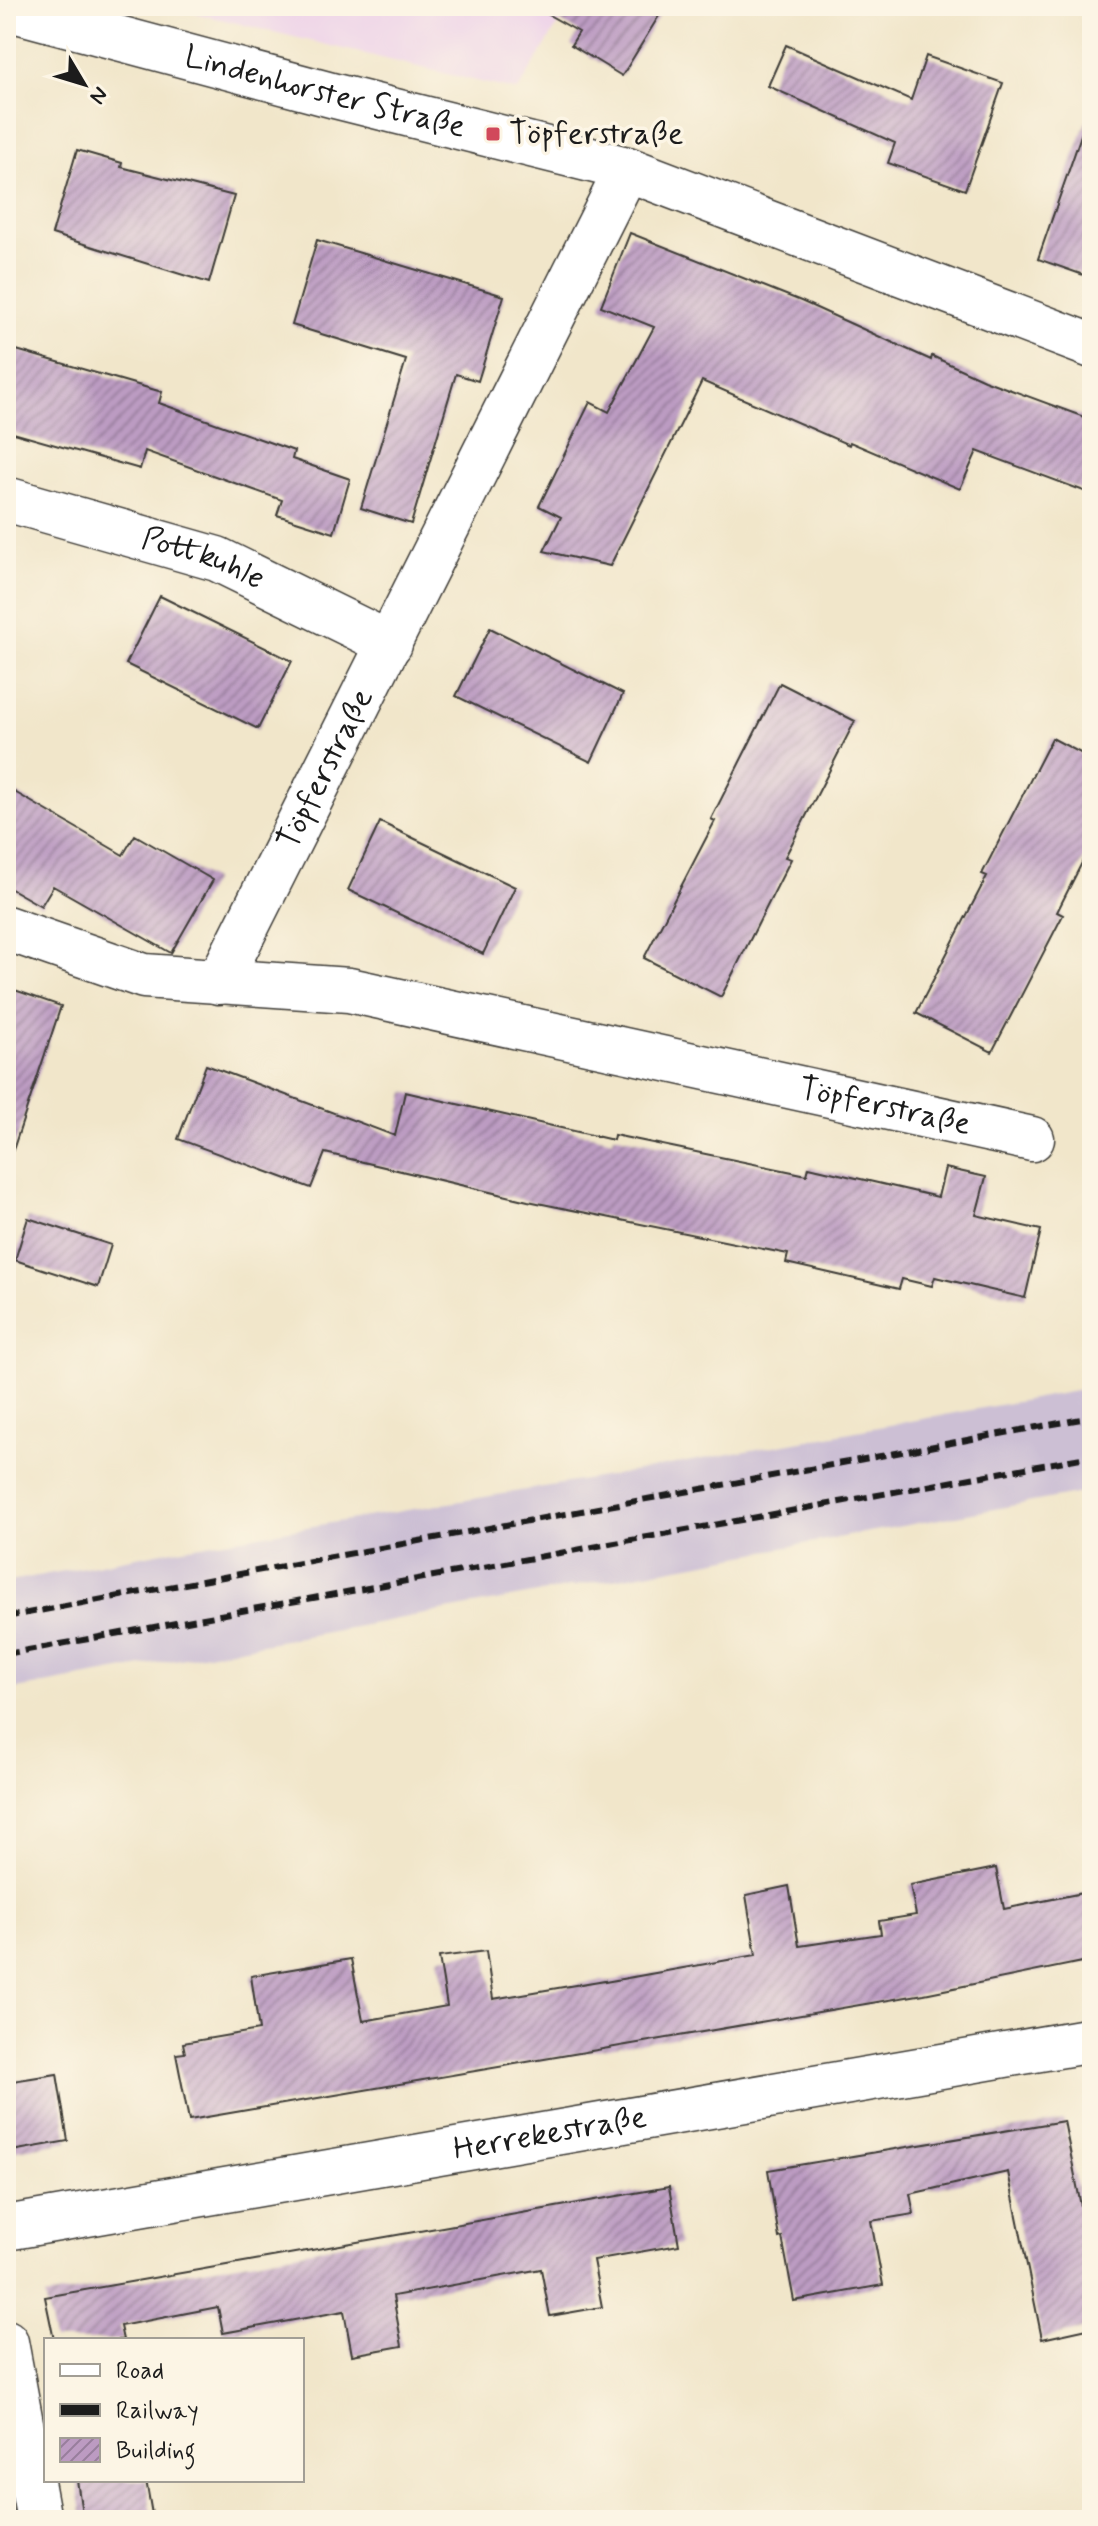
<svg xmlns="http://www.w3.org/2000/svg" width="1098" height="2526" font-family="Mynerve,sans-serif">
  <defs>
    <pattern id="building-hatch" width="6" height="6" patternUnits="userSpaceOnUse" patternTransform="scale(2)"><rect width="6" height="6" fill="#bc9bc2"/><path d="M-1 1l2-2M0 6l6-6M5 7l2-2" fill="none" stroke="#987e9d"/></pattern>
  </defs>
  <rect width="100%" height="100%" fill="#fcf5e5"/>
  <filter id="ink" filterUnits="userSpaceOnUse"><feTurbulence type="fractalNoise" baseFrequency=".0125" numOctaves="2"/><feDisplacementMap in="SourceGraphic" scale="16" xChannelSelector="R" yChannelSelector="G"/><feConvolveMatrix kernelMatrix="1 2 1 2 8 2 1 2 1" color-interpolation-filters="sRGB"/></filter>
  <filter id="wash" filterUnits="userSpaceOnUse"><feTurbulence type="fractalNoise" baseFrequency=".006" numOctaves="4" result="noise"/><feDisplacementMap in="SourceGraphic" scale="32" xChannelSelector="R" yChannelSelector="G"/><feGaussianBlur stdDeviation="1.8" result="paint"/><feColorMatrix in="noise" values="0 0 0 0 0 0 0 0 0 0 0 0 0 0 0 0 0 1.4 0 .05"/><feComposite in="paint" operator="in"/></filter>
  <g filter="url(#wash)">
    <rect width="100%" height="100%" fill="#f1e6ca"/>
    <path fill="#edd1e9" d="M 166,6 L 569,6 L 518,91 Z"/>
    <path fill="#ccbfd4" d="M 1092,1388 L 1092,1491 L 6,1691 L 6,1582 L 184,1548 L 626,1473 Z"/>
    <g id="blocks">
      <path fill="url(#building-hatch)" d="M 533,6 L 665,6 L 622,76 L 571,45 L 579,32 Z
        M 786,45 L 911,100 L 926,56 L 1003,83 L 965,190 L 888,163 L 895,143 L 768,86 Z
        M 1086,121 L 1092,122 L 1092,278 L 1038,259 Z
        M 77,150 L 122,163 L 121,167 L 234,196 L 209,283 L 52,234 Z
        M 630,233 L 801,301 L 931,360 L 932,356 L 984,380 L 1092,420 L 1092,494 L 977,451 L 960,489 L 850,442 L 849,445 L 702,381 L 610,566 L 544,551 L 561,517 L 539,506 L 590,402 L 609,412 L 654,327 L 601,306 Z
        M 317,240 L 504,296 L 478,381 L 456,374 L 411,524 L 361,508 L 406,360 L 292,325 Z
        M 6,347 L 162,392 L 159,403 L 294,451 L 292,459 L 350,479 L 334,533 L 277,515 L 282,500 L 145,451 L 140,469 L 6,431 Z
        M 160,596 L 292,661 L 258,729 L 126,664 Z
        M 490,628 L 623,694 L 591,762 L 456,696 Z
        M 780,683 L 855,721 L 785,857 L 791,859 L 721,997 L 644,958 L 715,821 L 711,819 Z
        M 1052,738 L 1092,759 L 1092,843 L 1057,912 L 1063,915 L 992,1052 L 916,1013 L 987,876 L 982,874 Z
        M 6,787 L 123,855 L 135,835 L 213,880 L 171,953 L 53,886 L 41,906 L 6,886 Z
        M 380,822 L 515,887 L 483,954 L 348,890 Z
        M 6,987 L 61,1006 L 13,1150 L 6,1148 Z
        M 206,1065 L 395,1136 L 405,1092 L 613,1140 L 614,1135 L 807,1175 L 809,1167 L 938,1197 L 945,1168 L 986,1177 L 976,1215 L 1041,1230 L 1025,1298 L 935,1277 L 932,1286 L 902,1279 L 899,1289 L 786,1263 L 788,1254 L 528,1201 L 325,1153 L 311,1188 L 178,1139 Z
        M 28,1218 L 111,1245 L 98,1287 L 15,1260 Z
        M 996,1868 L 1004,1909 L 1092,1891 L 1092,1960 L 924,1994 L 189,2120 L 176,2054 L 185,2053 L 183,2043 L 259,2030 L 251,1976 L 351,1959 L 363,2021 L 447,2006 L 439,1957 L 486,1951 L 493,1999 L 605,1980 L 605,1982 L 756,1955 L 746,1895 L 789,1886 L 799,1946 L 881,1934 L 879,1921 L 916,1915 L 910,1885 Z
        M 57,2074 L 68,2141 L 6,2152 L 6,2082 Z
        M 1064,2121 L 1092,2261 L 1092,2328 L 1042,2339 L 1008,2172 L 910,2194 L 914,2214 L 871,2221 L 883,2285 L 794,2301 L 782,2237 L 779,2238 L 768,2170 Z
        M 669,2187 L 679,2245 L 593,2260 L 602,2307 L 550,2316 L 541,2269 L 393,2296 L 402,2346 L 352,2355 L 344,2311 L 223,2333 L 218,2307 L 120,2326 L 123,2340 L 54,2340 L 45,2297 Z
        M 77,2480 L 146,2480 L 153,2520 L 83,2520 Z"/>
    </g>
  </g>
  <g filter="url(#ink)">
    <use href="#blocks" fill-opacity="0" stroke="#3c3a36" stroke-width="2"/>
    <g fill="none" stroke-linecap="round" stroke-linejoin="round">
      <defs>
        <g id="minor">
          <path id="s1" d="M 6,8 L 335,96 L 627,169 L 1092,346"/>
          <path id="s2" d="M 6,499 L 217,559 L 390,644"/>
          <path id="s3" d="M 6,928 L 144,976 L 349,990 L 1032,1139"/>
          <path id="s4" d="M 219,982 L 627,169"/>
          <path id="s5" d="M 6,2228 L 1092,2040"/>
          <path d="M 6,2342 L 39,2520"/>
        </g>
      </defs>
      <use href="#minor" stroke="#3c3a36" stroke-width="47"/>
      <use href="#minor" stroke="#fff" stroke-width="44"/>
      <path stroke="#1c1c1c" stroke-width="6" stroke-dasharray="12 6" stroke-linecap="butt" d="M 6,1617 L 1092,1417
        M 6,1654 L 1092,1456"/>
    </g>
  </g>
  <rect fill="#d1495b" stroke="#fcf5e5" stroke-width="3" x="485" y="126" width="16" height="16" rx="4"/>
  <g text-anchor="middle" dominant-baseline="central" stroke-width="7" stroke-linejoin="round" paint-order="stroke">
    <g font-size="32" fill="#1c1c1c" stroke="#fcf5e5">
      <text stroke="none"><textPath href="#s1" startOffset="330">Lindenhorster Straße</textPath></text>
      <text stroke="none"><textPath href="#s2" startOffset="206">Pottkuhle</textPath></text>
      <text stroke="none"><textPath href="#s4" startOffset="238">Töpferstraße</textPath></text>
      <text stroke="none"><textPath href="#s3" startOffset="900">Töpferstraße</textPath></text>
      <text stroke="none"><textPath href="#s5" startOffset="552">Herrekestraße</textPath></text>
    </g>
    <g font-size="32" fill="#1c1c1c" stroke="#fcf5e5" text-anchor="start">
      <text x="509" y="134">Töpferstraße</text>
    </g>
  </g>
  <rect width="1098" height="2526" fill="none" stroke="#fcf5e5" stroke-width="32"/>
  <rect x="44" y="2338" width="260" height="144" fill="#fcf5e5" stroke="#a29e95" stroke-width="2"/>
  <rect x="60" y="2364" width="40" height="12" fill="#ffffff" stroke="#a29e95" stroke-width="2"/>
  <text x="116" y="2378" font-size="24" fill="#1c1c1c">Road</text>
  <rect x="60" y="2404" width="40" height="12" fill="#1c1c1c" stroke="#a29e95" stroke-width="2"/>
  <text x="116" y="2418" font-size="24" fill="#1c1c1c">Railway</text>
  <rect x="60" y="2438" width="40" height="24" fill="url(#building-hatch)" stroke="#a29e95" stroke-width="2"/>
  <text x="116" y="2458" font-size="24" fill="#1c1c1c">Building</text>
  <g transform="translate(84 84) rotate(128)" stroke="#fcf5e5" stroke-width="6" paint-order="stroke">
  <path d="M0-6L14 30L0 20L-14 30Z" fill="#1c1c1c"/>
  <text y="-12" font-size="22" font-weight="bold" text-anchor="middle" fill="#1c1c1c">N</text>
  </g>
</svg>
